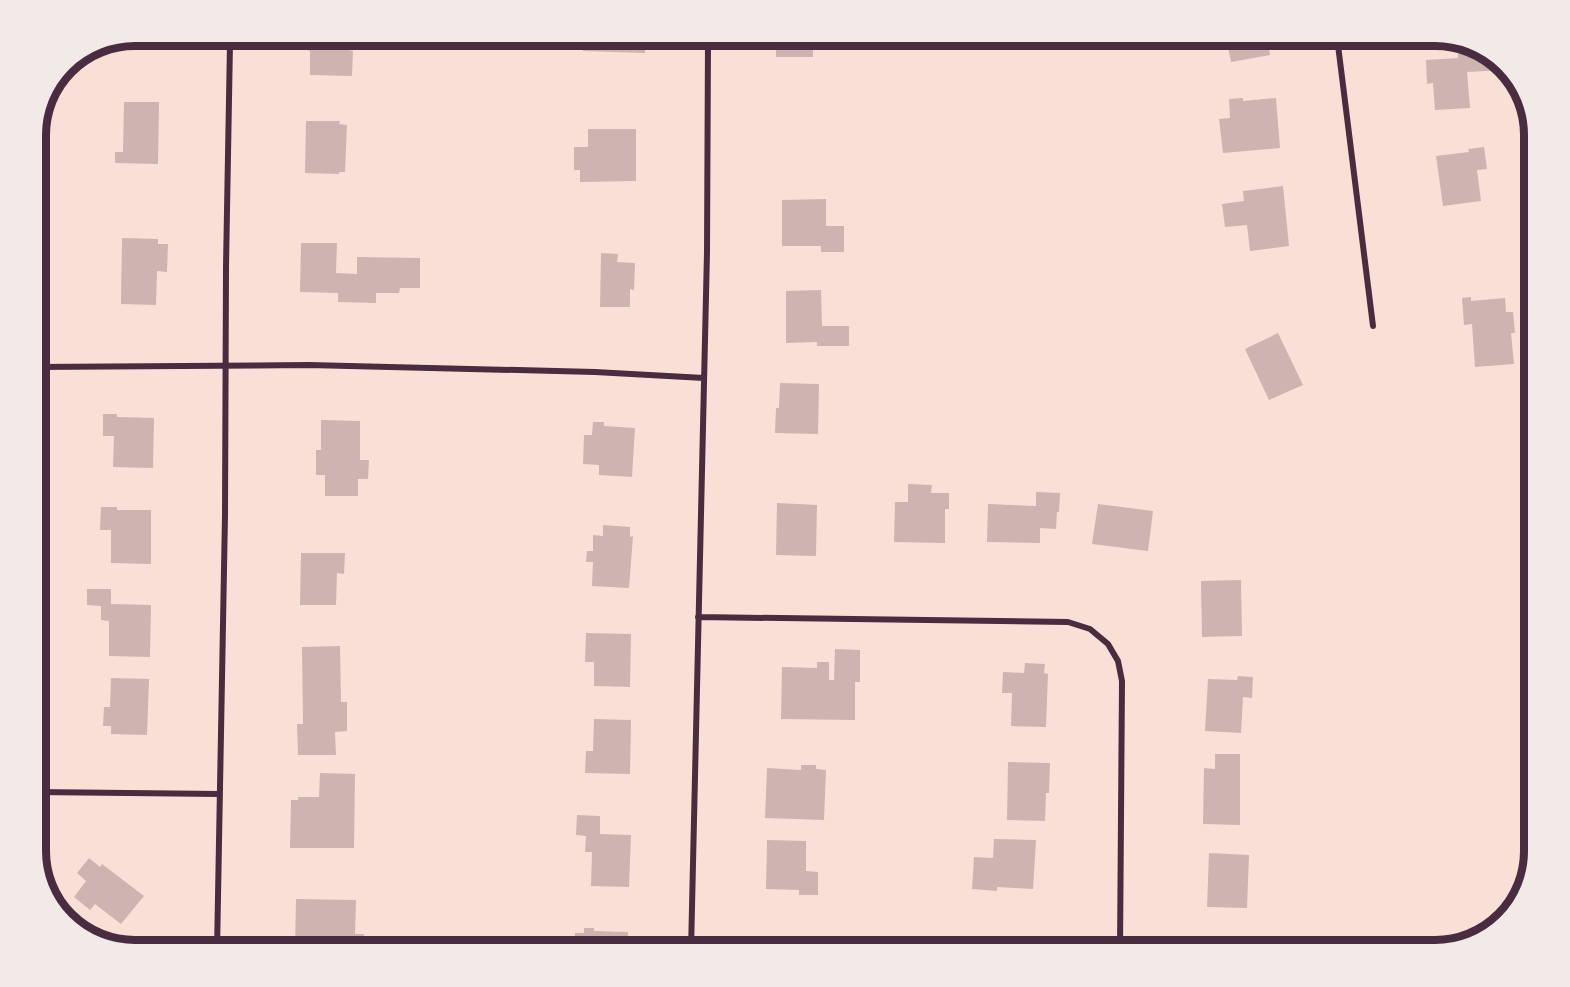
<svg xmlns="http://www.w3.org/2000/svg" width="1570" height="987" font-family="Helvetica,sans-serif">
  <rect width="100%" height="100%" fill="#f7e1d7"/>
  <path fill="#ccb4b1" d="M 1226,37 L 1267,37 L 1270,55 L 1231,62 Z
    M 813,39 L 813,57 L 776,57 L 776,40 Z
    M 645,40 L 645,53 L 583,51 L 583,41 Z
    M 307,42 L 348,42 L 348,50 L 353,51 L 352,76 L 310,75 L 310,51 L 307,50 Z
    M 125,43 L 162,43 L 162,47 L 125,46 Z
    M 1469,47 L 1489,53 L 1503,68 L 1504,70 L 1467,72 L 1470,108 L 1435,110 L 1433,83 L 1427,84 L 1426,60 L 1458,58 L 1458,52 L 1470,51 Z
    M 1243,98 L 1243,101 L 1276,98 L 1280,148 L 1223,153 L 1219,119 L 1230,118 L 1229,99 Z
    M 124,102 L 159,102 L 158,164 L 115,163 L 115,152 L 123,152 Z
    M 306,121 L 340,121 L 339,124 L 347,125 L 345,172 L 339,172 L 339,174 L 305,173 Z
    M 588,129 L 636,129 L 636,181 L 580,182 L 580,170 L 574,170 L 574,147 L 588,147 Z
    M 1484,147 L 1487,169 L 1477,170 L 1481,201 L 1443,206 L 1436,156 L 1469,152 L 1468,149 Z
    M 1283,186 L 1289,246 L 1250,251 L 1247,225 L 1225,227 L 1222,204 L 1244,201 L 1243,191 Z
    M 826,199 L 826,226 L 844,226 L 844,252 L 821,252 L 821,246 L 782,246 L 782,200 Z
    M 122,238 L 158,239 L 158,244 L 168,244 L 167,272 L 157,271 L 156,305 L 121,304 Z
    M 301,243 L 337,243 L 336,273 L 357,274 L 357,257 L 420,258 L 420,288 L 400,288 L 399,293 L 376,293 L 376,303 L 338,302 L 338,293 L 300,292 Z
    M 601,253 L 618,254 L 617,262 L 635,263 L 634,290 L 630,289 L 630,307 L 600,307 Z
    M 821,290 L 822,326 L 849,326 L 849,346 L 817,346 L 817,342 L 786,343 L 786,291 Z
    M 1471,297 L 1471,301 L 1505,298 L 1506,312 L 1513,312 L 1515,333 L 1511,333 L 1514,364 L 1475,367 L 1472,324 L 1464,325 L 1462,298 Z
    M 1278,333 L 1303,385 L 1269,400 L 1245,349 Z
    M 780,383 L 819,384 L 818,434 L 775,433 L 776,408 L 779,408 Z
    M 103,414 L 117,414 L 117,417 L 154,418 L 153,468 L 113,467 L 114,436 L 103,436 Z
    M 321,420 L 360,421 L 360,460 L 369,460 L 368,479 L 358,479 L 358,496 L 325,496 L 325,475 L 316,475 L 316,450 L 321,450 Z
    M 593,422 L 604,422 L 604,426 L 635,428 L 632,477 L 599,475 L 599,465 L 583,464 L 584,435 L 592,435 Z
    M 908,484 L 932,485 L 931,493 L 949,493 L 949,509 L 945,509 L 945,543 L 894,542 L 895,502 L 908,502 Z
    M 1036,492 L 1060,493 L 1059,512 L 1057,512 L 1056,529 L 1040,528 L 1040,543 L 987,542 L 988,504 L 1036,506 Z
    M 777,503 L 817,505 L 816,556 L 776,555 Z
    M 1098,504 L 1153,511 L 1148,551 L 1092,544 Z
    M 101,507 L 117,507 L 117,510 L 151,510 L 151,564 L 111,563 L 111,530 L 100,530 Z
    M 603,525 L 630,527 L 630,537 L 633,536 L 629,588 L 592,586 L 593,562 L 586,562 L 587,551 L 593,551 L 593,535 L 603,536 Z
    M 301,553 L 345,553 L 344,574 L 337,573 L 336,605 L 300,605 Z
    M 1241,580 L 1242,636 L 1202,637 L 1201,581 Z
    M 87,589 L 111,589 L 111,604 L 151,605 L 150,657 L 109,656 L 109,621 L 101,620 L 101,606 L 87,605 Z
    M 586,633 L 631,634 L 630,687 L 594,686 L 594,662 L 585,662 Z
    M 340,646 L 341,702 L 347,702 L 347,731 L 335,732 L 336,755 L 298,755 L 297,724 L 303,724 L 302,647 Z
    M 835,649 L 860,650 L 860,682 L 855,682 L 855,720 L 781,719 L 782,667 L 817,668 L 817,662 L 829,662 L 829,680 L 834,680 Z
    M 1025,663 L 1045,664 L 1044,673 L 1048,674 L 1046,727 L 1011,726 L 1012,693 L 1002,693 L 1003,672 L 1024,673 Z
    M 1238,676 L 1253,677 L 1252,698 L 1243,697 L 1241,733 L 1205,731 L 1208,679 L 1237,680 Z
    M 111,678 L 149,679 L 147,735 L 111,734 L 111,726 L 103,726 L 104,707 L 110,707 Z
    M 594,719 L 631,720 L 630,774 L 585,773 L 586,751 L 593,751 Z
    M 1215,754 L 1240,754 L 1240,825 L 1203,824 L 1204,768 L 1215,769 Z
    M 1008,762 L 1050,763 L 1049,793 L 1046,793 L 1045,821 L 1007,820 Z
    M 801,765 L 816,765 L 816,769 L 826,770 L 824,820 L 765,818 L 767,768 L 801,770 Z
    M 320,773 L 355,774 L 354,848 L 290,848 L 291,800 L 298,800 L 298,797 L 319,797 Z
    M 577,815 L 600,816 L 600,834 L 631,835 L 629,887 L 591,886 L 592,852 L 585,852 L 586,836 L 576,835 Z
    M 994,839 L 1036,840 L 1033,889 L 997,887 L 997,891 L 972,889 L 974,857 L 993,858 Z
    M 767,840 L 806,841 L 806,871 L 818,872 L 818,895 L 799,895 L 799,890 L 766,889 Z
    M 1209,853 L 1249,855 L 1247,908 L 1207,907 Z
    M 89,858 L 100,867 L 102,864 L 144,896 L 121,924 L 95,904 L 90,910 L 74,897 L 86,881 L 77,873 Z
    M 296,899 L 356,900 L 355,934 L 364,934 L 363,951 L 295,949 Z
    M 584,928 L 594,928 L 594,931 L 628,932 L 628,951 L 582,951 L 583,947 L 575,946 L 575,933 L 584,933 Z
    M 765,936 L 802,937 L 801,951 L 764,951 Z
    M 994,938 L 1031,940 L 1031,951 L 994,951 Z"/>
  <g fill="none" stroke-linecap="round" stroke-linejoin="round">
    <path stroke="#4a2c40" stroke-width="6" d="M 1337,37 L 1373,326
      M 36,367 L 309,365 L 595,372 L 704,378
      M 698,617 L 1068,622 L 1090,629 L 1108,644 L 1118,661 L 1122,681 L 1120,951
      M 36,792 L 219,794
      M 217,951 L 225,515 L 226,267 L 230,43
      M 691,951 L 707,252 L 708,40"/>
  </g>
  <path d="M0 0H1570V987H0ZM135 46H1435A89 89 0 0 1 1524 135V851A89 89 0 0 1 1435 940H135A89 89 0 0 1 46 851V135A89 89 0 0 1 135 46Z" fill="#f1eae7" fill-rule="evenodd"/>
  <path fill="none" stroke="#4a2c40" stroke-width="8" d="M135 46H1435A89 89 0 0 1 1524 135V851A89 89 0 0 1 1435 940H135A89 89 0 0 1 46 851V135A89 89 0 0 1 135 46Z"/>
</svg>
